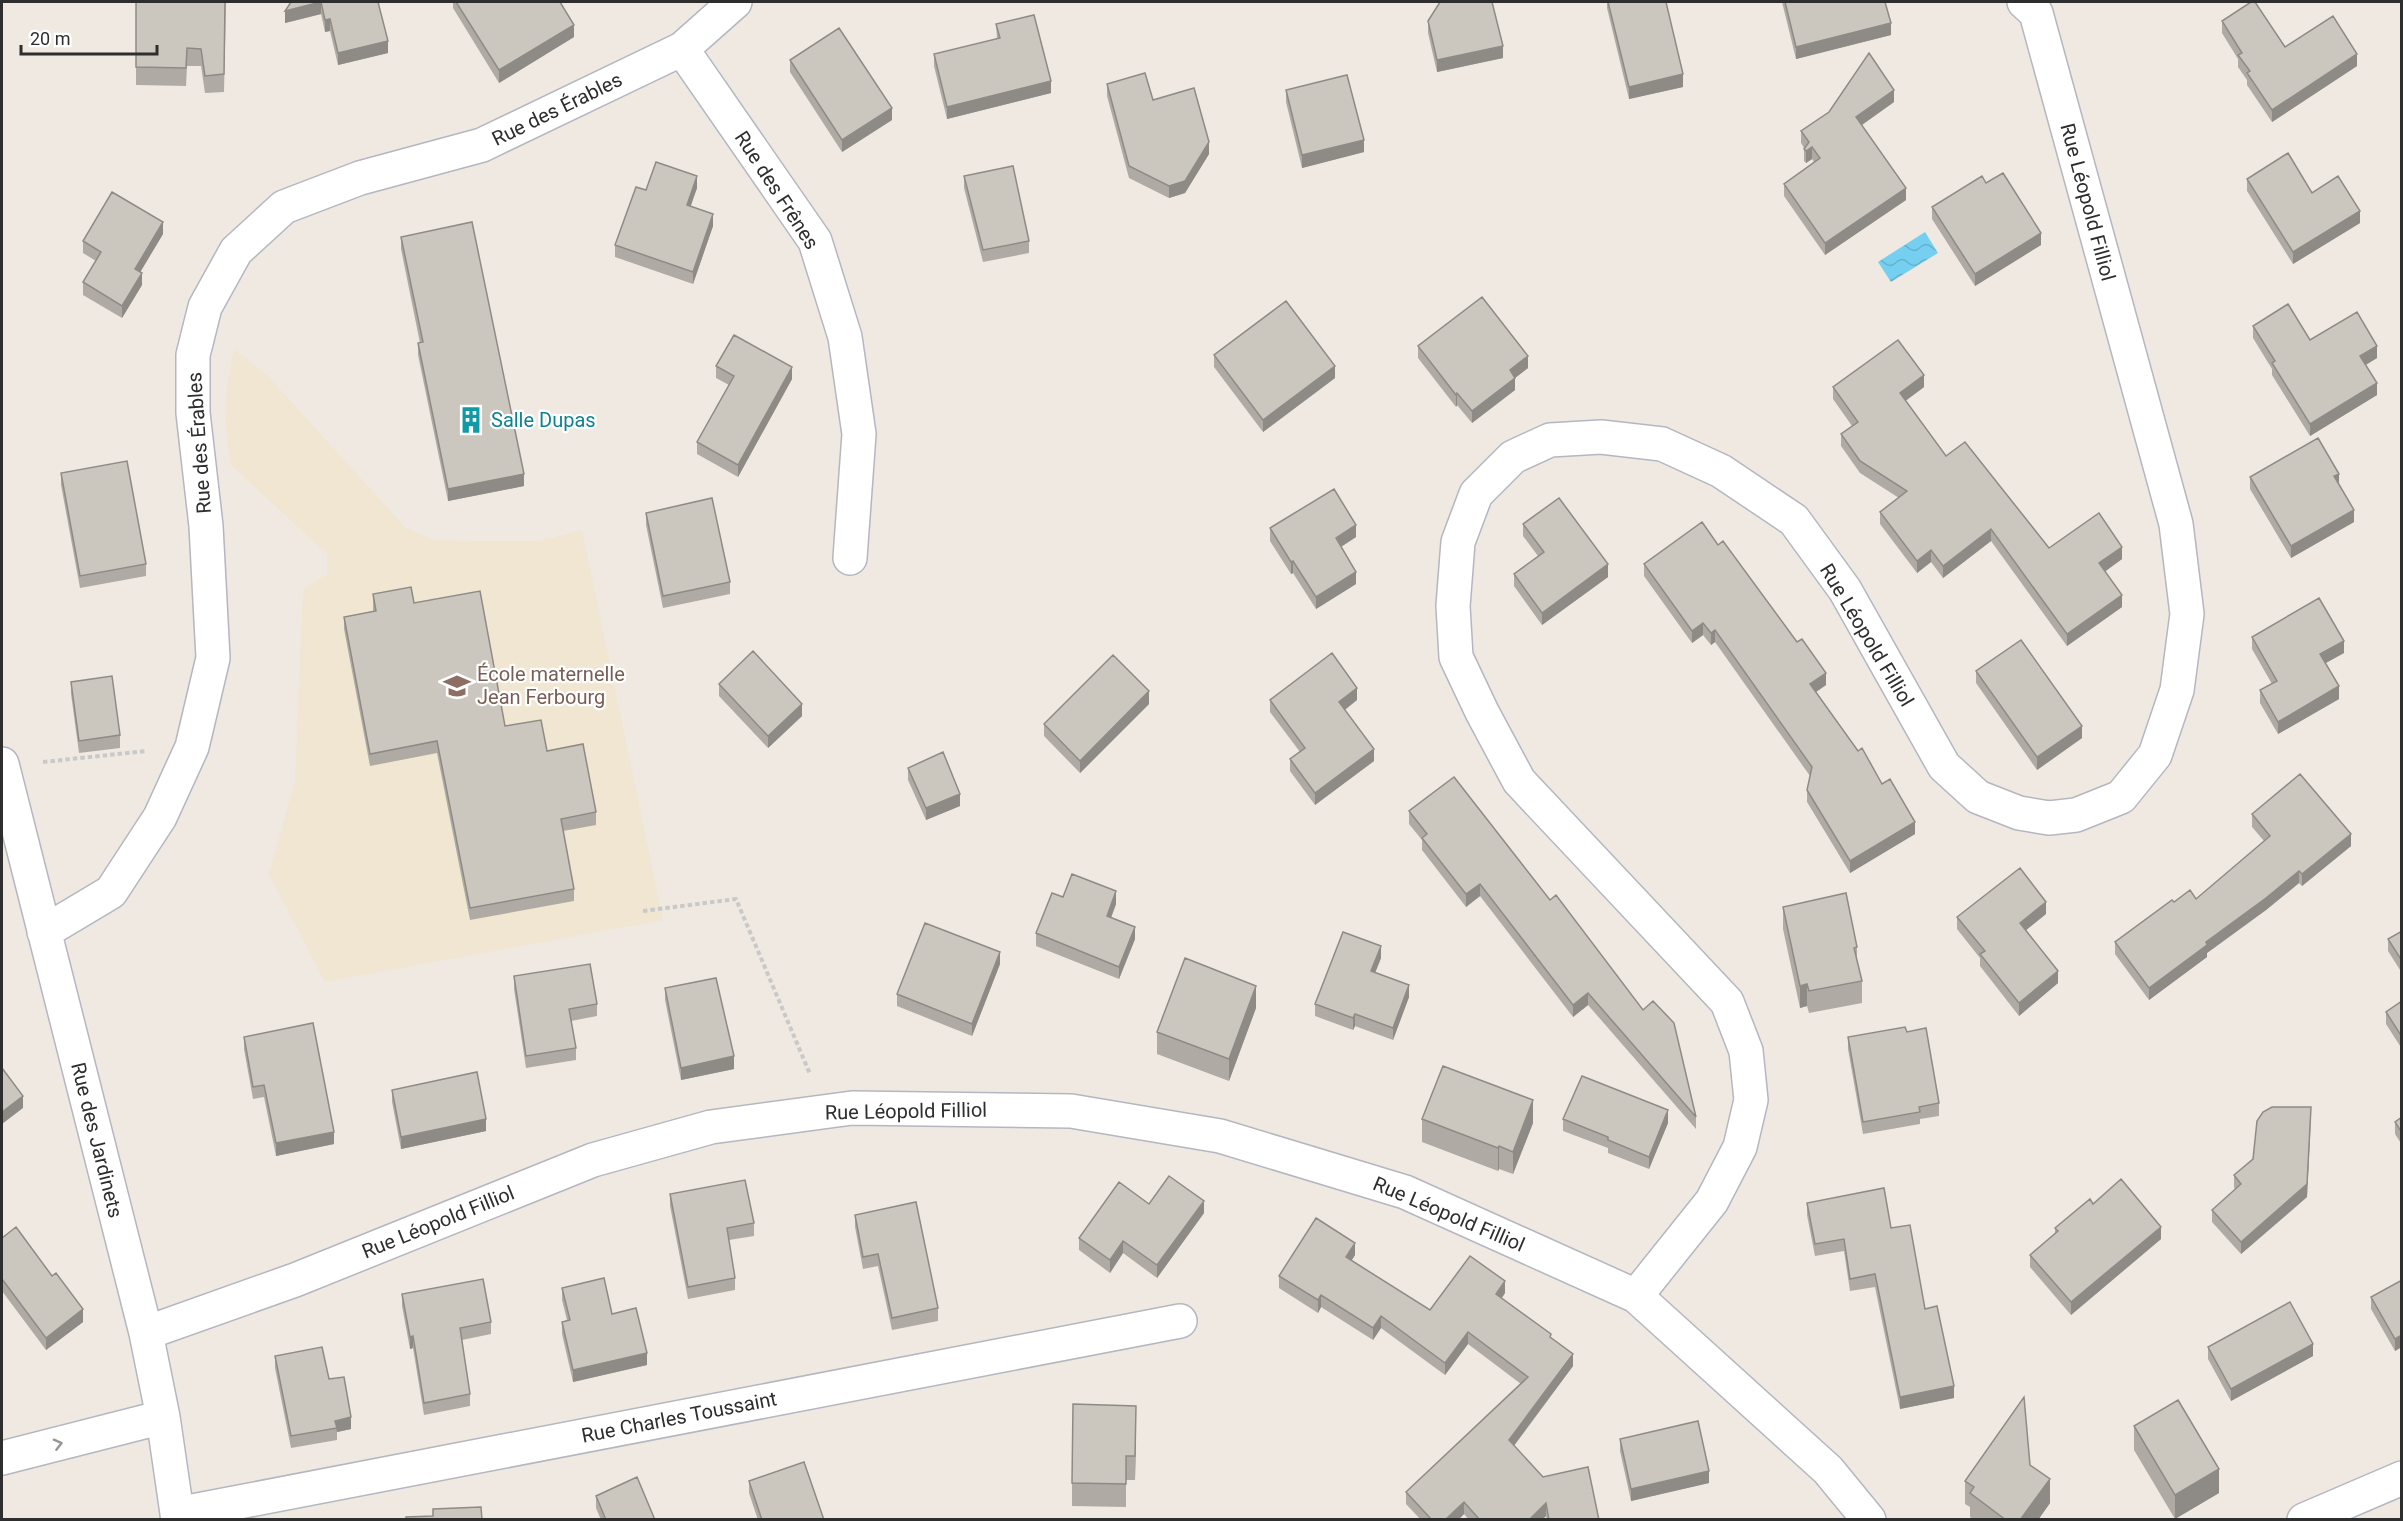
<svg xmlns="http://www.w3.org/2000/svg" width="2403" height="1521" font-family="Roboto,sans-serif">
  <defs>
    <pattern id="water-waves" width="16" height="10" patternUnits="userSpaceOnUse" patternTransform="scale(1.5)"><rect width="16" height="10" fill="#75cff0"/><path d="M0 5q4-4 8 0t8 0" fill="none" stroke="#66b2ce"/></pattern>
  </defs>
  <rect width="100%" height="100%" fill="#efe9e1"/>
  <path fill="#f0e6d1" d="M 234,349 L 266,374 L 406,528 L 434,540 L 468,541 L 540,541 L 582,530 L 663,920 L 325,982 L 269,874 L 295,781 L 303,590 L 327,574 L 327,554 L 230,464 L 226,427 L 227,388 Z"/>
  <path fill="url(#water-waves)" d="M 1925,232 L 1938,253 L 1891,282 L 1878,262 Z"/>
  <g fill="none" stroke-linecap="round" stroke-linejoin="round">
    <defs>
      <path id="minor" d="M 682,49 L 815,241 L 845,337 L 859,434 L 850,558
        M 2,764 L 146,1333 L 163,1417 L 178,1520
        M 44,932 L 111,892 L 160,817 L 192,747 L 213,658 L 206,526 L 193,413 L 193,355 L 205,307 L 236,251 L 284,207 L 360,178 L 482,145 L 682,49 L 735,2
        M 1636,1296 L 1712,1201 L 1740,1147 L 1751,1100 L 1746,1051 L 1727,1002 L 1519,781 L 1482,712 L 1456,657 L 1453,606 L 1458,542 L 1476,494 L 1513,457 L 1550,440 L 1601,437 L 1662,444 L 1721,471 L 1794,520 L 1845,590 L 1944,766 L 1978,797 L 2019,813 L 2049,818 L 2076,815 L 2121,797 L 2155,755 L 2177,690 L 2187,614 L 2176,524 L 2036,13 L 2024,2
        M 146,1333 L 295,1280 L 593,1160 L 711,1127 L 852,1108 L 1071,1111 L 1220,1136 L 1405,1192 L 1636,1296 L 1828,1470 L 1869,1520
        M 2,1458 L 163,1417
        M 177,1514 L 1180,1321
        M 2304,1520 L 2402,1478"/>
    </defs>
    <use href="#minor" stroke="#b4b7c1" stroke-width="36"/>
    <path stroke="#c9c9c9" stroke-width="4" stroke-dasharray="4.5 3" stroke-linecap="butt" d="M 43,762 L 146,751
      M 643,911 L 736,899 L 810,1074"/>
    <use href="#minor" stroke="#fff" stroke-width="33"/>
  </g>
  <path fill="#afaba4" d="M 136,2 L 226,2 L 224,92 L 205,93 L 201,66 L 187,66 L 186,86 L 136,85 Z
    M 291,2 L 378,2 L 388,53 L 338,65 L 330,31 L 325,32 L 321,14 L 285,23 Z
    M 453,2 L 560,2 L 574,37 L 499,83 L 453,8 Z
    M 1607,2 L 1666,2 L 1683,87 L 1629,99 L 1607,8 Z
    M 1782,2 L 1885,2 L 1891,35 L 1796,59 Z
    M 1428,21 L 1503,58 L 1437,72 L 1428,33 Z
    M 2222,21 L 2285,47 L 2357,66 L 2272,122 L 2247,85 L 2247,80 L 2238,67 L 2238,59 L 2222,33 Z
    M 996,24 L 1051,93 L 947,119 L 934,66 L 934,54 L 997,39 Z
    M 790,60 L 892,120 L 842,152 L 790,72 Z
    M 1107,84 L 1153,100 L 1209,154 L 1185,193 L 1169,198 L 1129,178 L 1107,96 Z
    M 1286,90 L 1364,152 L 1302,168 L 1286,102 Z
    M 1894,102 L 1862,125 L 1906,200 L 1825,255 L 1784,196 L 1784,184 L 1814,162 L 1812,159 L 1806,163 L 1804,161 L 1804,148 L 1801,143 L 1801,131 Z
    M 964,176 L 1029,241 L 1029,253 L 983,262 L 964,188 Z
    M 2247,179 L 2360,223 L 2293,264 L 2247,191 Z
    M 1986,183 L 2041,245 L 1975,286 L 1932,219 L 1932,207 Z
    M 697,188 L 690,206 L 713,226 L 693,284 L 615,257 L 615,245 L 646,190 Z
    M 163,234 L 140,272 L 142,285 L 122,318 L 83,295 L 83,282 L 96,261 L 83,253 L 83,241 Z
    M 401,237 L 524,486 L 448,501 L 418,355 L 418,343 L 420,343 L 401,249 Z
    M 2253,326 L 2377,358 L 2366,365 L 2377,395 L 2310,436 L 2272,375 L 2272,369 L 2253,338 Z
    M 1418,346 L 1528,368 L 1515,378 L 1515,390 L 1472,423 L 1457,405 L 1456,407 L 1418,358 Z
    M 1214,355 L 1335,378 L 1263,432 L 1214,367 Z
    M 716,366 L 792,379 L 738,477 L 697,454 L 697,442 L 729,385 L 716,378 Z
    M 1833,387 L 1924,387 L 1905,401 L 1946,456 L 2049,548 L 2122,559 L 2105,571 L 2122,607 L 2067,646 L 1991,541 L 1943,578 L 1931,562 L 1917,573 L 1880,524 L 1880,512 L 1899,498 L 1860,473 L 1841,446 L 1841,434 L 1852,426 L 1833,399 Z
    M 61,473 L 146,564 L 146,576 L 80,588 L 61,485 Z
    M 2250,477 L 2339,485 L 2354,522 L 2291,558 L 2250,489 Z
    M 646,513 L 730,582 L 730,594 L 663,608 L 646,525 Z
    M 1523,524 L 1608,577 L 1542,625 L 1514,586 L 1514,574 L 1538,556 L 1523,536 Z
    M 1270,528 L 1356,537 L 1341,547 L 1356,584 L 1316,609 L 1293,573 L 1291,574 L 1270,541 Z
    M 1718,545 L 1826,685 L 1816,692 L 1882,784 L 1915,834 L 1850,873 L 1807,802 L 1807,790 L 1810,776 L 1715,642 L 1711,645 L 1703,635 L 1692,643 L 1644,576 L 1644,564 Z
    M 373,594 L 414,603 L 505,726 L 547,751 L 596,812 L 596,825 L 563,831 L 574,889 L 574,901 L 470,920 L 437,753 L 370,766 L 344,629 L 344,617 L 373,611 Z
    M 2252,637 L 2344,653 L 2326,663 L 2339,699 L 2278,734 L 2260,703 L 2260,690 L 2272,684 L 2252,649 Z
    M 1976,671 L 2082,738 L 2037,770 L 1976,683 Z
    M 71,682 L 120,735 L 120,748 L 79,753 L 71,694 Z
    M 719,684 L 802,716 L 768,748 L 719,696 Z
    M 1270,700 L 1357,700 L 1345,710 L 1374,761 L 1315,805 L 1290,771 L 1290,759 L 1300,752 L 1270,712 Z
    M 1149,704 L 1080,773 L 1044,736 L 1044,724 Z
    M 908,768 L 960,806 L 926,820 L 908,780 Z
    M 1454,777 L 1696,1117 L 1696,1129 L 1588,1005 L 1573,1017 L 1480,896 L 1466,907 L 1422,850 L 1422,840 L 1409,824 L 1409,811 Z
    M 2252,814 L 2351,846 L 2302,886 L 2299,883 L 2266,910 L 2207,953 L 2207,957 L 2149,1000 L 2115,954 L 2115,942 L 2174,902 L 2196,899 L 2264,841 L 2252,827 Z
    M 1063,897 L 1116,904 L 1111,918 L 1135,939 L 1119,979 L 1036,946 L 1036,933 Z
    M 1783,907 L 1857,947 L 1857,960 L 1862,981 L 1862,1003 L 1809,1013 L 1807,1006 L 1800,1008 L 1783,929 Z
    M 2046,914 L 2026,930 L 2058,983 L 2019,1016 L 1980,966 L 1980,958 L 1957,929 L 1957,917 Z
    M 2402,931 L 2402,973 L 2388,951 L 2388,939 Z
    M 1381,958 L 1375,973 L 1409,997 L 1393,1040 L 1355,1026 L 1353,1030 L 1315,1016 L 1315,1004 Z
    M 1000,964 L 972,1036 L 897,1006 L 897,994 Z
    M 514,976 L 597,1004 L 597,1016 L 571,1021 L 576,1048 L 576,1060 L 526,1068 L 514,989 Z
    M 665,988 L 734,1069 L 681,1080 L 665,1000 Z
    M 2402,1001 L 2402,1049 L 2386,1024 L 2386,1012 Z
    M 1256,1008 L 1229,1081 L 1157,1054 L 1157,1032 Z
    M 1907,1032 L 1939,1103 L 1939,1116 L 1920,1119 L 1920,1124 L 1863,1134 L 1848,1049 L 1848,1037 Z
    M 244,1037 L 334,1144 L 276,1156 L 264,1097 L 253,1099 L 244,1049 Z
    M 392,1090 L 486,1131 L 401,1149 L 392,1102 Z
    M 2402,1117 L 2402,1145 L 2395,1134 L 2395,1122 Z
    M 1422,1119 L 1533,1123 L 1513,1174 L 1499,1169 L 1498,1171 L 1422,1142 Z
    M 1563,1119 L 1668,1123 L 1649,1169 L 1608,1153 L 1608,1148 L 1563,1131 Z
    M 2311,1119 L 2307,1197 L 2241,1254 L 2212,1222 L 2212,1210 L 2235,1190 L 2234,1187 L 2234,1175 Z
    M 670,1194 L 754,1223 L 754,1236 L 729,1240 L 735,1278 L 735,1290 L 688,1299 L 670,1206 Z
    M 1807,1203 L 1891,1228 L 1925,1309 L 1954,1398 L 1900,1409 L 1875,1287 L 1850,1291 L 1844,1251 L 1815,1256 L 1807,1215 Z
    M 1149,1204 L 1204,1213 L 1157,1278 L 1123,1253 L 1110,1273 L 1079,1250 L 1079,1238 Z
    M 2093,1204 L 2161,1239 L 2071,1315 L 2030,1267 L 2030,1255 L 2055,1234 L 2055,1228 Z
    M 855,1215 L 938,1308 L 938,1321 L 892,1330 L 878,1266 L 863,1269 L 855,1227 Z
    M 2,1238 L 83,1322 L 46,1350 L 2,1291 Z
    M 1355,1255 L 1351,1261 L 1430,1310 L 1505,1293 L 1502,1298 L 1551,1338 L 1573,1366 L 1514,1446 L 1543,1477 L 1599,1520 L 1547,1520 L 1546,1516 L 1542,1520 L 1469,1520 L 1464,1514 L 1458,1520 L 1421,1520 L 1406,1504 L 1406,1492 L 1521,1384 L 1468,1344 L 1445,1375 L 1381,1328 L 1373,1340 L 1321,1307 L 1318,1313 L 1279,1288 L 1279,1276 Z
    M 2402,1280 L 2402,1351 L 2400,1348 L 2395,1351 L 2371,1309 L 2371,1297 Z
    M 562,1288 L 612,1314 L 647,1365 L 573,1382 L 562,1334 L 562,1322 L 567,1320 L 562,1300 Z
    M 402,1294 L 491,1322 L 491,1334 L 462,1340 L 470,1394 L 470,1406 L 424,1415 L 413,1348 L 410,1349 L 402,1306 Z
    M 2208,1347 L 2313,1356 L 2231,1401 L 2208,1359 Z
    M 275,1356 L 351,1429 L 337,1432 L 337,1440 L 291,1448 L 275,1368 Z
    M 2134,1426 L 2219,1493 L 2175,1519 L 2134,1450 Z
    M 1136,1429 L 1135,1480 L 1126,1480 L 1126,1507 L 1072,1506 L 1072,1483 Z
    M 1620,1439 L 1709,1483 L 1631,1501 L 1620,1451 Z
    M 2030,1465 L 2050,1503 L 2038,1520 L 1974,1520 L 1970,1517 L 1970,1507 L 1965,1504 L 1965,1481 Z
    M 749,1481 L 824,1520 L 758,1520 L 749,1493 Z
    M 596,1496 L 655,1520 L 601,1520 L 596,1508 Z"/>
  <path fill="#8e8b86" d="M 321,2 L 321,14 L 285,23 L 285,11 Z
    M 330,19 L 330,31 L 325,32 L 325,20 Z
    M 1891,23 L 1891,35 L 1796,59 L 1796,47 Z
    M 574,25 L 574,37 L 499,83 L 499,70 Z
    M 388,41 L 388,53 L 338,65 L 338,53 Z
    M 1503,46 L 1503,58 L 1437,72 L 1437,60 Z
    M 2357,54 L 2357,66 L 2272,122 L 2272,110 Z
    M 1683,74 L 1683,87 L 1629,99 L 1629,87 Z
    M 1051,81 L 1051,93 L 947,119 L 947,107 Z
    M 1894,90 L 1894,102 L 1856,129 L 1856,117 Z
    M 892,108 L 892,120 L 842,152 L 842,140 Z
    M 1364,140 L 1364,152 L 1302,168 L 1302,155 Z
    M 1209,142 L 1209,154 L 1185,193 L 1169,198 L 1169,186 Z
    M 1812,147 L 1812,159 L 1806,163 L 1806,151 Z
    M 697,176 L 697,188 L 687,217 L 687,205 Z
    M 1906,188 L 1906,200 L 1825,255 L 1825,243 Z
    M 2360,211 L 2360,223 L 2293,264 L 2293,252 Z
    M 713,214 L 713,226 L 693,284 L 693,272 Z
    M 163,222 L 163,234 L 135,281 L 135,269 Z
    M 2041,233 L 2041,245 L 1975,286 L 1975,274 Z
    M 142,273 L 142,285 L 122,318 L 122,306 Z
    M 2377,346 L 2377,358 L 2360,368 L 2360,356 Z
    M 1528,356 L 1528,368 L 1515,378 L 1515,390 L 1472,423 L 1472,411 L 1510,370 Z
    M 1335,366 L 1335,378 L 1263,432 L 1263,420 Z
    M 792,367 L 792,379 L 738,477 L 738,465 Z
    M 1924,375 L 1924,387 L 1900,405 L 1900,393 Z
    M 2377,383 L 2377,395 L 2310,436 L 2310,424 Z
    M 1457,393 L 1457,405 L 1456,407 L 1456,395 Z
    M 524,474 L 524,486 L 448,501 L 448,489 Z
    M 2339,474 L 2339,486 L 2334,476 Z
    M 2354,510 L 2354,522 L 2291,558 L 2291,546 Z
    M 1356,525 L 1356,537 L 1336,550 L 1336,538 Z
    M 1991,529 L 1991,541 L 1943,578 L 1943,566 Z
    M 2122,547 L 2122,559 L 2099,576 L 2099,563 Z
    M 1931,550 L 1931,562 L 1917,573 L 1917,561 Z
    M 1293,561 L 1293,573 L 1291,574 L 1291,562 Z
    M 1608,564 L 1608,577 L 1542,625 L 1542,613 Z
    M 1356,572 L 1356,584 L 1316,609 L 1316,597 Z
    M 2122,595 L 2122,607 L 2067,646 L 2067,634 Z
    M 1703,623 L 1703,635 L 1692,643 L 1692,631 Z
    M 1715,630 L 1715,642 L 1711,645 L 1711,633 Z
    M 2344,641 L 2344,653 L 2320,666 L 2320,654 Z
    M 1826,673 L 1826,685 L 1810,696 L 1810,684 Z
    M 2339,686 L 2339,699 L 2278,734 L 2278,722 Z
    M 1357,688 L 1357,700 L 1339,714 L 1339,702 Z
    M 1149,691 L 1149,704 L 1080,773 L 1080,761 Z
    M 802,704 L 802,716 L 768,748 L 768,736 Z
    M 2082,726 L 2082,738 L 2037,770 L 2037,757 Z
    M 1374,749 L 1374,761 L 1315,805 L 1315,793 Z
    M 960,794 L 960,806 L 926,820 L 926,808 Z
    M 1915,822 L 1915,834 L 1850,873 L 1850,861 Z
    M 2351,834 L 2351,846 L 2302,886 L 2302,874 Z
    M 2299,871 L 2299,883 L 2266,910 L 2207,953 L 2207,957 L 2149,1000 L 2149,988 L 2206,942 Z
    M 1480,884 L 1480,896 L 1466,907 L 1466,894 Z
    M 1116,891 L 1116,904 L 1107,928 L 1107,916 Z
    M 2046,902 L 2046,914 L 2020,935 L 2020,923 Z
    M 1135,927 L 1135,939 L 1119,979 L 1119,967 Z
    M 1381,946 L 1381,958 L 1371,983 L 1371,971 Z
    M 1000,952 L 1000,964 L 972,1036 L 972,1024 Z
    M 2058,971 L 2058,983 L 2019,1016 L 2019,1003 Z
    M 1807,984 L 1807,1006 L 1800,1008 L 1800,986 Z
    M 1409,985 L 1409,997 L 1393,1040 L 1393,1028 Z
    M 1256,986 L 1256,1008 L 1229,1081 L 1229,1059 Z
    M 1588,993 L 1588,1005 L 1573,1017 L 1573,1005 Z
    M 1355,1014 L 1355,1026 L 1353,1030 L 1353,1018 Z
    M 734,1056 L 734,1069 L 681,1080 L 681,1068 Z
    M 23,1096 L 23,1108 L 2,1124 L 2,1112 Z
    M 1533,1100 L 1533,1123 L 1513,1174 L 1513,1152 Z
    M 2311,1107 L 2307,1197 L 2241,1254 L 2241,1242 Z
    M 1668,1110 L 1668,1123 L 1649,1169 L 1649,1157 Z
    M 486,1119 L 486,1131 L 401,1149 L 401,1137 Z
    M 334,1132 L 334,1144 L 276,1156 L 276,1143 Z
    M 1499,1146 L 1499,1169 L 1498,1171 L 1498,1148 Z
    M 1204,1201 L 1204,1213 L 1157,1278 L 1157,1265 Z
    M 2161,1227 L 2161,1239 L 2071,1315 L 2071,1302 Z
    M 1123,1241 L 1123,1253 L 1110,1273 L 1110,1260 Z
    M 1355,1243 L 1355,1255 L 1346,1269 L 1346,1257 Z
    M 1505,1281 L 1505,1293 L 1496,1306 L 1496,1294 Z
    M 1321,1295 L 1321,1307 L 1318,1313 L 1318,1300 Z
    M 83,1309 L 83,1322 L 46,1350 L 46,1338 Z
    M 1381,1316 L 1381,1328 L 1373,1340 L 1373,1328 Z
    M 1468,1332 L 1468,1344 L 1445,1375 L 1445,1363 Z
    M 413,1336 L 413,1348 L 410,1349 L 410,1337 Z
    M 2400,1336 L 2400,1348 L 2395,1351 L 2395,1339 Z
    M 2313,1344 L 2313,1356 L 2231,1401 L 2231,1389 Z
    M 647,1353 L 647,1365 L 573,1382 L 573,1370 Z
    M 1573,1354 L 1573,1366 L 1509,1452 L 1509,1440 Z
    M 1954,1386 L 1954,1398 L 1900,1409 L 1900,1397 Z
    M 1136,1406 L 1136,1429 L 1135,1480 L 1135,1456 Z
    M 351,1417 L 351,1429 L 337,1432 L 335,1421 Z
    M 2219,1469 L 2219,1493 L 2175,1519 L 2175,1495 Z
    M 1709,1471 L 1709,1483 L 1631,1501 L 1631,1489 Z
    M 2050,1479 L 2050,1503 L 2038,1520 L 2020,1520 Z
    M 1464,1502 L 1464,1514 L 1458,1520 L 1445,1520 Z
    M 1546,1503 L 1546,1516 L 1542,1520 L 1529,1520 Z"/>
  <path fill="#cbc7bf" stroke="#8e8b86" stroke-width="1.5" d="M 136,2 L 225,2 L 224,74 L 205,76 L 201,49 L 187,48 L 186,68 L 136,67 Z
    M 291,2 L 378,2 L 388,41 L 338,53 L 330,19 L 325,20 L 321,2 L 285,11 Z
    M 456,2 L 560,2 L 574,25 L 499,70 Z
    M 1440,2 L 1492,2 L 1503,46 L 1437,60 L 1428,21 Z
    M 1608,2 L 1666,2 L 1683,74 L 1629,87 Z
    M 1785,2 L 1885,2 L 1891,23 L 1796,47 Z
    M 2251,2 L 2255,2 L 2285,47 L 2333,16 L 2357,54 L 2272,110 L 2247,73 L 2250,71 L 2238,55 L 2242,53 L 2222,21 Z
    M 1034,15 L 1051,81 L 947,107 L 934,54 L 1000,38 L 996,24 Z
    M 839,28 L 892,108 L 842,140 L 790,60 Z
    M 1869,53 L 1894,90 L 1856,117 L 1906,188 L 1825,243 L 1784,184 L 1820,158 L 1812,147 L 1806,151 L 1804,149 L 1809,142 L 1801,131 L 1829,112 Z
    M 1145,73 L 1153,100 L 1194,88 L 1209,142 L 1185,181 L 1169,186 L 1129,166 L 1107,84 Z
    M 1347,75 L 1364,140 L 1302,155 L 1286,90 Z
    M 2288,153 L 2312,193 L 2338,176 L 2360,211 L 2293,252 L 2247,179 Z
    M 656,162 L 697,176 L 687,205 L 713,214 L 693,272 L 615,245 L 636,187 L 646,190 Z
    M 1013,166 L 1029,241 L 983,250 L 964,176 Z
    M 2003,173 L 2041,233 L 1975,274 L 1932,207 L 1982,176 L 1986,183 Z
    M 112,192 L 163,222 L 135,269 L 142,273 L 122,306 L 83,282 L 101,252 L 83,241 Z
    M 472,222 L 524,474 L 448,489 L 418,343 L 423,342 L 401,237 Z
    M 1482,297 L 1528,356 L 1510,370 L 1515,378 L 1472,411 L 1457,393 L 1456,395 L 1418,346 Z
    M 1286,301 L 1335,366 L 1263,420 L 1214,355 Z
    M 2288,304 L 2310,340 L 2357,312 L 2377,346 L 2360,356 L 2377,383 L 2310,424 L 2272,363 L 2275,361 L 2253,326 Z
    M 734,335 L 792,367 L 738,465 L 697,442 L 734,376 L 716,366 Z
    M 1898,340 L 1924,375 L 1900,393 L 1946,456 L 1965,442 L 2049,548 L 2099,513 L 2122,547 L 2099,563 L 2122,595 L 2067,634 L 1991,529 L 1943,566 L 1931,550 L 1917,561 L 1880,512 L 1907,491 L 1860,461 L 1841,434 L 1858,422 L 1833,387 Z
    M 2318,438 L 2339,474 L 2334,476 L 2354,510 L 2291,546 L 2250,477 Z
    M 127,461 L 146,564 L 80,576 L 61,473 Z
    M 1334,489 L 1356,525 L 1336,538 L 1356,572 L 1316,597 L 1293,561 L 1291,562 L 1270,528 Z
    M 712,498 L 730,582 L 663,596 L 646,513 Z
    M 1559,498 L 1608,564 L 1542,613 L 1514,574 L 1544,552 L 1523,524 Z
    M 1702,522 L 1718,545 L 1723,541 L 1797,642 L 1802,639 L 1826,673 L 1810,684 L 1858,751 L 1862,748 L 1882,784 L 1890,779 L 1915,822 L 1850,861 L 1807,790 L 1812,767 L 1715,630 L 1711,633 L 1703,623 L 1692,631 L 1644,564 Z
    M 411,587 L 414,603 L 480,591 L 505,726 L 541,720 L 547,751 L 583,744 L 596,812 L 561,819 L 574,889 L 470,908 L 437,741 L 370,754 L 344,617 L 376,611 L 373,594 Z
    M 2319,598 L 2344,641 L 2320,654 L 2339,686 L 2278,722 L 2260,690 L 2277,681 L 2252,637 Z
    M 2021,640 L 2082,726 L 2037,757 L 1976,671 Z
    M 753,651 L 802,704 L 768,736 L 719,684 Z
    M 1332,653 L 1357,688 L 1339,702 L 1374,749 L 1315,793 L 1290,759 L 1305,748 L 1270,700 Z
    M 1113,655 L 1149,691 L 1080,761 L 1044,724 Z
    M 112,676 L 120,735 L 79,741 L 71,682 Z
    M 943,752 L 960,794 L 926,808 L 908,768 Z
    M 2300,774 L 2351,834 L 2302,874 L 2299,871 L 2266,898 L 2206,942 L 2207,945 L 2149,988 L 2115,942 L 2172,900 L 2174,902 L 2190,890 L 2196,899 L 2270,836 L 2252,814 Z
    M 1454,777 L 1550,900 L 1556,895 L 1643,1010 L 1653,1001 L 1674,1023 L 1696,1117 L 1588,993 L 1573,1005 L 1480,884 L 1466,894 L 1422,838 L 1427,834 L 1409,811 Z
    M 2020,868 L 2046,902 L 2020,923 L 2058,971 L 2019,1003 L 1980,954 L 1985,951 L 1957,917 Z
    M 1072,874 L 1116,891 L 1107,916 L 1135,927 L 1119,967 L 1036,933 L 1052,893 L 1063,897 Z
    M 1846,893 L 1857,947 L 1854,948 L 1862,981 L 1809,991 L 1807,984 L 1800,986 L 1783,907 Z
    M 925,923 L 1000,952 L 972,1024 L 897,994 Z
    M 2402,931 L 2402,961 L 2388,939 Z
    M 1343,932 L 1381,946 L 1371,971 L 1409,985 L 1393,1028 L 1355,1014 L 1353,1018 L 1315,1004 Z
    M 1185,958 L 1256,986 L 1229,1059 L 1157,1032 Z
    M 590,964 L 597,1004 L 569,1009 L 576,1048 L 526,1056 L 514,976 Z
    M 716,978 L 734,1056 L 681,1068 L 665,988 Z
    M 2402,1001 L 2402,1037 L 2386,1012 Z
    M 313,1023 L 334,1132 L 276,1143 L 264,1085 L 253,1087 L 244,1037 Z
    M 1905,1027 L 1907,1032 L 1926,1028 L 1939,1103 L 1919,1107 L 1920,1112 L 1863,1122 L 1848,1037 Z
    M 1443,1066 L 1533,1100 L 1513,1152 L 1499,1146 L 1498,1148 L 1422,1119 Z
    M 2,1068 L 23,1096 L 2,1112 Z
    M 477,1072 L 486,1119 L 401,1137 L 392,1090 Z
    M 1582,1076 L 1668,1110 L 1649,1157 L 1608,1140 L 1608,1137 L 1563,1119 Z
    M 2272,1107 L 2311,1107 L 2307,1184 L 2241,1242 L 2212,1210 L 2241,1184 L 2234,1175 L 2253,1159 L 2257,1121 L 2263,1112 Z
    M 2402,1117 L 2402,1133 L 2395,1122 Z
    M 1169,1176 L 1204,1201 L 1157,1265 L 1123,1241 L 1110,1260 L 1079,1238 L 1119,1182 L 1149,1204 Z
    M 2121,1179 L 2161,1227 L 2071,1302 L 2030,1255 L 2058,1231 L 2055,1228 L 2090,1199 L 2093,1204 Z
    M 745,1180 L 754,1223 L 727,1228 L 735,1278 L 688,1287 L 670,1194 Z
    M 1884,1188 L 1891,1228 L 1910,1225 L 1925,1309 L 1937,1306 L 1954,1386 L 1900,1397 L 1875,1274 L 1850,1279 L 1844,1239 L 1815,1244 L 1807,1203 Z
    M 916,1202 L 938,1308 L 892,1318 L 878,1254 L 863,1257 L 855,1215 Z
    M 1316,1218 L 1355,1243 L 1346,1257 L 1430,1310 L 1470,1256 L 1505,1281 L 1496,1294 L 1551,1334 L 1550,1337 L 1573,1354 L 1509,1440 L 1543,1477 L 1588,1467 L 1599,1520 L 1549,1520 L 1546,1503 L 1529,1520 L 1480,1520 L 1464,1502 L 1445,1520 L 1432,1520 L 1406,1492 L 1528,1377 L 1468,1332 L 1445,1363 L 1381,1316 L 1373,1328 L 1321,1295 L 1318,1300 L 1279,1276 Z
    M 16,1227 L 52,1276 L 56,1273 L 83,1309 L 46,1338 L 2,1279 L 2,1238 Z
    M 604,1278 L 612,1314 L 636,1308 L 647,1353 L 573,1370 L 562,1322 L 570,1320 L 562,1288 Z
    M 483,1279 L 491,1322 L 460,1328 L 470,1394 L 424,1403 L 413,1336 L 410,1337 L 402,1294 Z
    M 2402,1280 L 2402,1339 L 2400,1336 L 2395,1339 L 2371,1297 Z
    M 2290,1302 L 2313,1344 L 2231,1389 L 2208,1347 Z
    M 322,1347 L 329,1379 L 344,1377 L 351,1417 L 335,1421 L 337,1428 L 291,1436 L 275,1356 Z
    M 2024,1397 L 2030,1465 L 2050,1479 L 2020,1520 L 2006,1520 L 1970,1493 L 1974,1487 L 1965,1481 Z
    M 2178,1400 L 2219,1469 L 2175,1495 L 2134,1426 Z
    M 1073,1404 L 1136,1406 L 1135,1456 L 1126,1456 L 1126,1484 L 1072,1483 Z
    M 1698,1421 L 1709,1471 L 1631,1489 L 1620,1439 Z
    M 804,1462 L 824,1520 L 762,1520 L 749,1481 Z
    M 637,1477 L 655,1520 L 606,1520 L 596,1496 Z
    M 481,1507 L 482,1520 L 406,1520 L 406,1517 L 433,1516 L 433,1509 Z"/>
  <defs><path id="oneway-chevron" d="M-2-3.5L2.5 0L-2 3.5" fill="none" stroke-width="1.6" stroke-linecap="round" stroke-linejoin="round" transform="scale(1.5)"/></defs>
  <use stroke="#969696" href="#oneway-chevron" transform="translate(58 1444) rotate(-14)"/>
  <defs>
    <symbol id="building-bare" viewBox="-9 -9 18 18"><path d="M-4-6H4V6H1V3H-1V6H-4ZM-2.5-4.3h1.7v1.8h-1.7ZM.8-4.3h1.7v1.8H.8ZM-2.5-1h1.7V.8h-1.7ZM.8-1h1.7V.8H.8Z" fill="#0f9aa8" stroke="#fff" stroke-width="2.5" paint-order="stroke"/></symbol>
    <symbol id="school-bare" viewBox="-9 -9 18 18"><path d="M0-5L7-2L0 1L-7-2ZM-4 1L0 2.5L4 1V4Q0 6-4 4Z" fill="#8d6e63" stroke="#fff" stroke-width="2.5" paint-order="stroke"/></symbol>
  </defs>
  <g fill-rule="evenodd">
    <use href="#building-bare" x="452" y="401" width="38" height="38"/>
    <use href="#school-bare" x="438" y="667" width="38" height="38"/>
  </g>
  <g text-anchor="middle" dominant-baseline="central" stroke-width="4.5" stroke-linejoin="round" paint-order="stroke">
    <g font-size="20" fill="#2e2e2e" stroke="#fff">
      <text transform="translate(557 109) rotate(-26)">Rue des Érables</text>
      <text transform="translate(777 190) rotate(57)">Rue des Frênes</text>
      <text transform="translate(2088 202) rotate(75)">Rue Léopold Filliol</text>
      <text transform="translate(199 443) rotate(-94)">Rue des Érables</text>
      <text transform="translate(1867 635) rotate(59)">Rue Léopold Filliol</text>
      <text transform="translate(906 1111) rotate(-1)">Rue Léopold Filliol</text>
      <text transform="translate(97 1140) rotate(76)">Rue des Jardinets</text>
      <text transform="translate(1449 1214) rotate(23)">Rue Léopold Filliol</text>
      <text transform="translate(438 1222) rotate(-22)">Rue Léopold Filliol</text>
      <text transform="translate(679 1417) rotate(-11)">Rue Charles Toussaint</text>
    </g>
    <g font-size="20" fill="#0d838f" stroke="#fff" text-anchor="start">
      <text x="491" y="420">Salle Dupas</text>
    </g>
    <g font-size="20" fill="#785e54" stroke="#fff" text-anchor="start">
      <text x="477" y="674">École maternelle<tspan x="477" dy="23">Jean Ferbourg</tspan></text>
    </g>
  </g>
  <rect width="2403" height="1521" fill="none" stroke="#2e2e2e" stroke-width="6"/>
  <path d="M21 45v9h136v-9" fill="none" stroke="#2e2e2e" stroke-width="3"/>
  <text x="30" y="45" font-size="18" fill="#2e2e2e" stroke="#ffffff" stroke-width="4.5" paint-order="stroke">20 m</text>
</svg>
